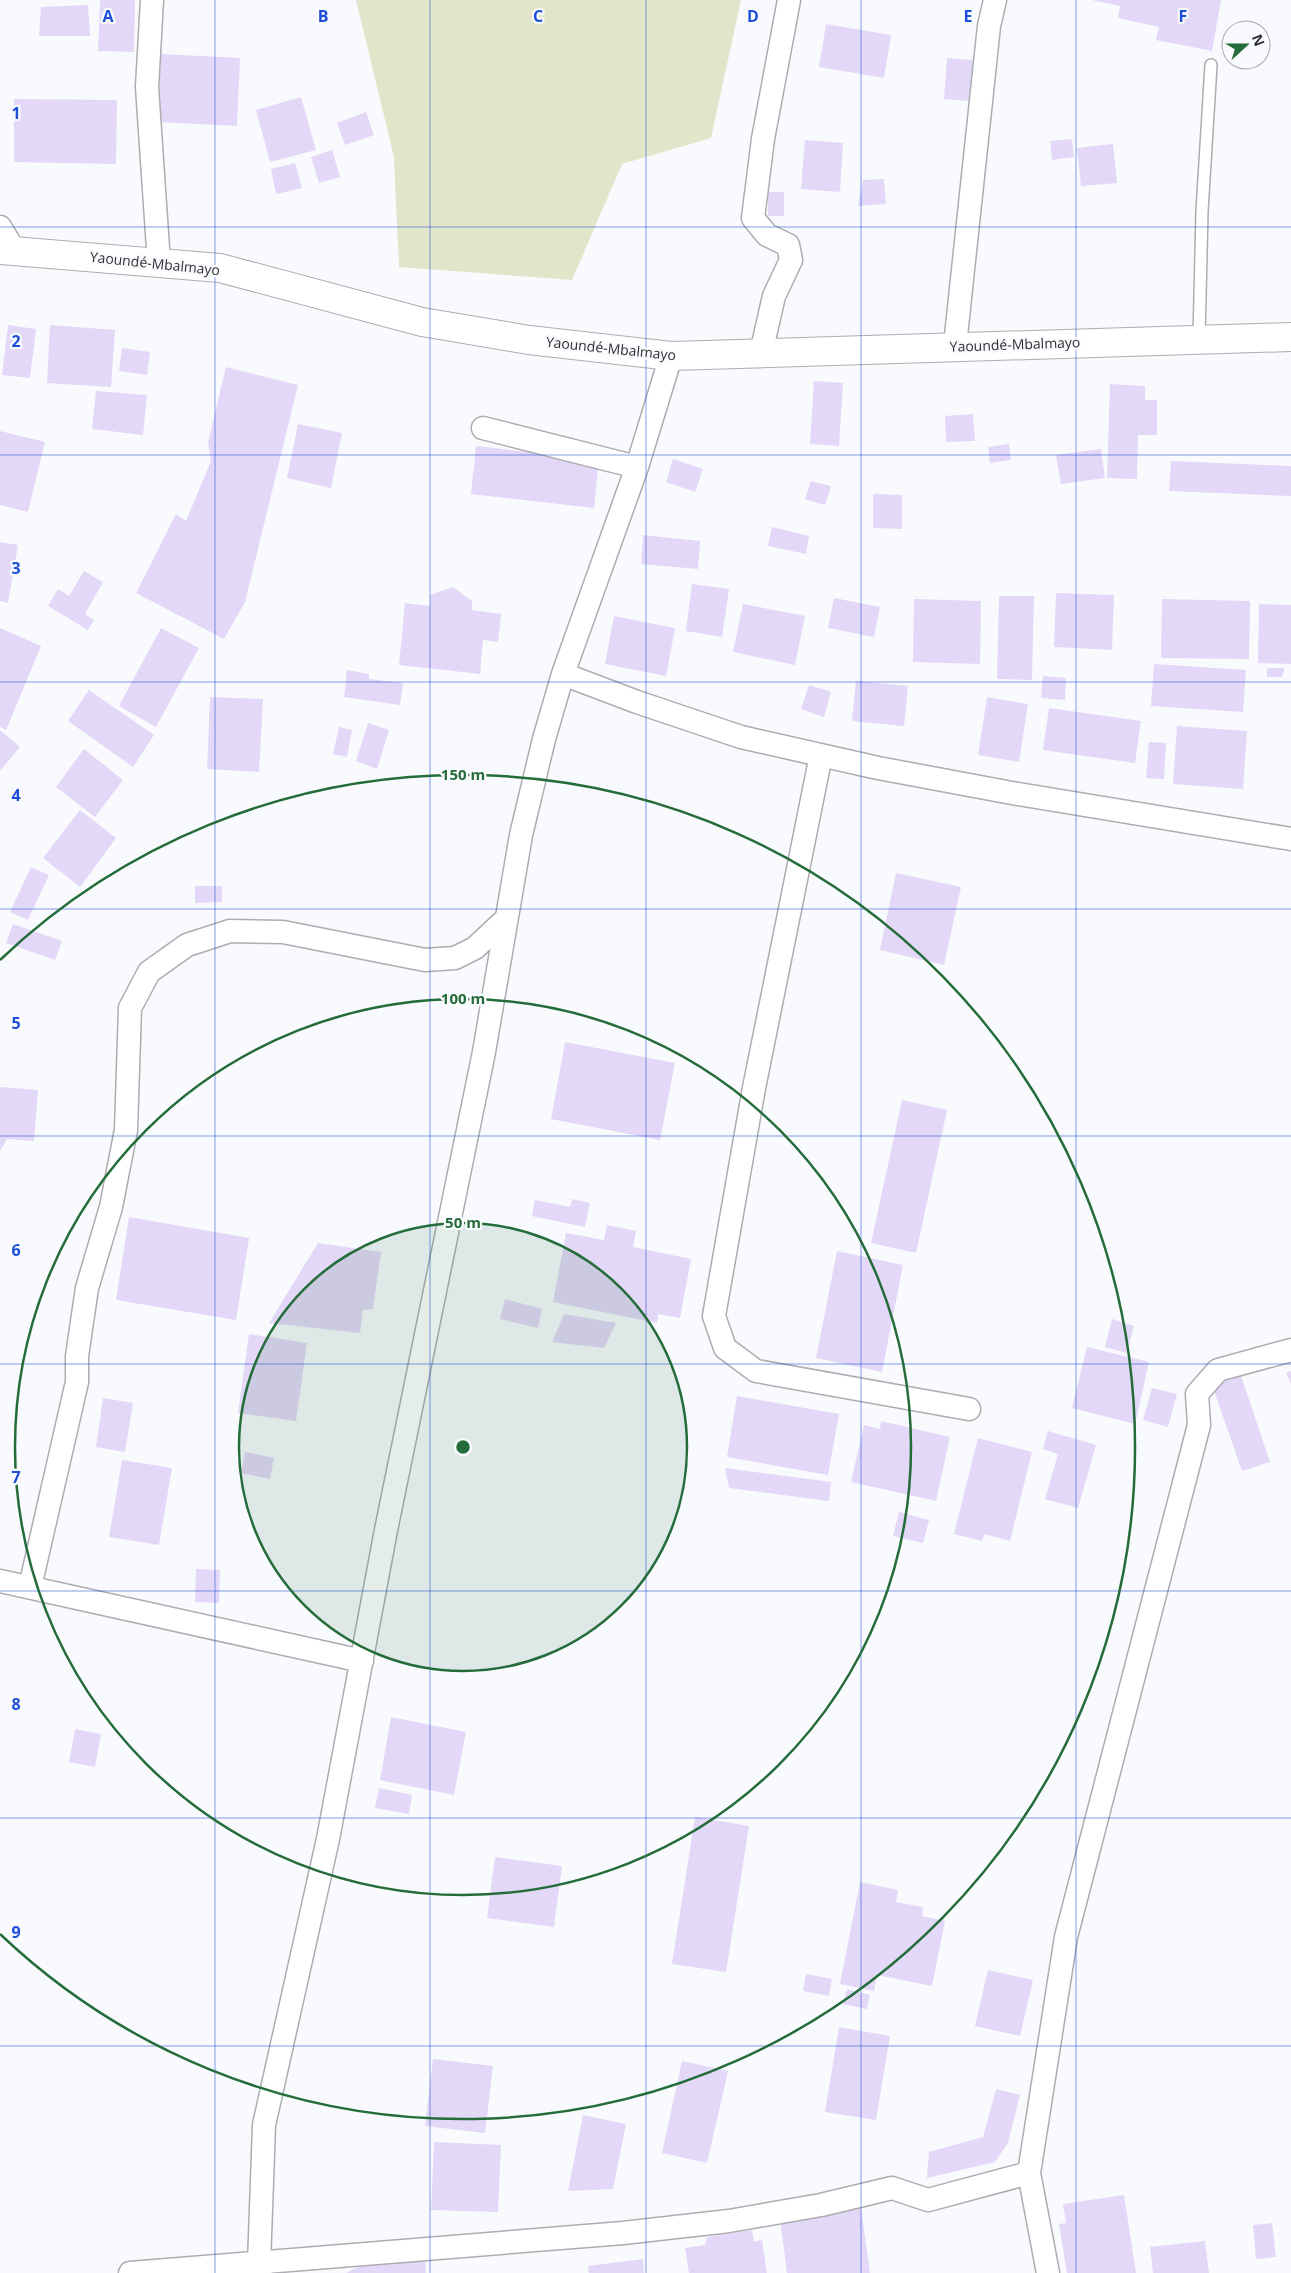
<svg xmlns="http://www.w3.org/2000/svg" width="1291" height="2273" font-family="'Open Sans',sans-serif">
  <rect width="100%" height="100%" fill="#f9fafe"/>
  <path fill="#e2e5c9" d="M 356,0 L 741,0 L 711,138 L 622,164 L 572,280 L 399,267 L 394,157 Z"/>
  <path fill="#e3d8f7" d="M 100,0 L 135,0 L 134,52 L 98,51 Z
    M 1092,0 L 1221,0 L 1212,51 L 1156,40 L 1159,27 L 1118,18 L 1120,6 Z
    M 88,5 L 90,36 L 39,36 L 41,7 Z
    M 826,24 L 891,35 L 884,78 L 819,67 Z
    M 161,54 L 240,58 L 237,126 L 157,122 Z
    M 947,58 L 973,60 L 970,101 L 944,99 Z
    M 301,97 L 316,150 L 270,162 L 256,110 Z
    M 14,99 L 117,100 L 116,164 L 14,162 Z
    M 366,112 L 374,135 L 345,145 L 337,123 Z
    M 1072,139 L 1074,157 L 1052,160 L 1050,141 Z
    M 805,140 L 843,143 L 840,192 L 801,189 Z
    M 1113,144 L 1117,183 L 1081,186 L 1077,148 Z
    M 332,150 L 340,177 L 319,183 L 311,157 Z
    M 295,163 L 302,188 L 276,194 L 271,169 Z
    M 884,179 L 886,204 L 858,206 L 863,180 Z
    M 768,192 L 784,192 L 784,216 L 768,216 Z
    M 8,325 L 36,329 L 30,378 L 2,375 Z
    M 50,325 L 115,330 L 111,387 L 47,383 Z
    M 122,348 L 150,352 L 147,375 L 119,371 Z
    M 226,367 L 298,385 L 245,602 L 224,639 L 136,593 L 176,514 L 186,521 L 211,461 L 208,442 Z
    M 814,381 L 843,383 L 839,446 L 810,444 Z
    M 1110,384 L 1145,386 L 1145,400 L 1157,400 L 1157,435 L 1138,435 L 1137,479 L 1107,478 Z
    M 96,391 L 147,395 L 143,435 L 92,429 Z
    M 973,414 L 975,441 L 946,442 L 945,416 Z
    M 298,424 L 342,433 L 331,488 L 287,478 Z
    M 0,431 L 45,442 L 28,512 L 0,505 Z
    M 1009,444 L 1011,460 L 990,463 L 988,447 Z
    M 476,446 L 599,460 L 594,508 L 471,494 Z
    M 1101,449 L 1105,478 L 1061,484 L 1056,455 Z
    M 673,459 L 703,469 L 695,492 L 666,482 Z
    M 1171,461 L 1291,466 L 1291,496 L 1169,491 Z
    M 811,481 L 831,486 L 825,505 L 805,499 Z
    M 873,494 L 902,495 L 902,529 L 873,528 Z
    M 772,527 L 809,536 L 806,554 L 768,546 Z
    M 643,535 L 700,541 L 698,569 L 641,564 Z
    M 0,542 L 18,545 L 8,603 L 0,601 Z
    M 84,571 L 103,582 L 85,614 L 94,620 L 88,630 L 48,606 L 58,589 L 69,596 Z
    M 692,584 L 729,589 L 722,637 L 686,631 Z
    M 453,587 L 472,601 L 472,610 L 501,614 L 498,642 L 483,640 L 480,674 L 399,665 L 405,603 L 430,606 L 430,595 Z
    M 1056,593 L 1114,595 L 1112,650 L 1054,647 Z
    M 999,596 L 1034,596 L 1032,680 L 997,679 Z
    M 834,598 L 880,607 L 874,637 L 828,628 Z
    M 914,599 L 981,601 L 980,664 L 913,662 Z
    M 1162,599 L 1250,601 L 1249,659 L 1161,658 Z
    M 743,604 L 805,616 L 795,665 L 733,652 Z
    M 1259,604 L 1291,605 L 1291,664 L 1258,663 Z
    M 614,616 L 675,628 L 666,676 L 605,664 Z
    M 0,628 L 41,646 L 6,730 L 0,727 Z
    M 161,628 L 199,648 L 156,727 L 119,706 Z
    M 1154,664 L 1246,670 L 1243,712 L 1151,706 Z
    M 1267,668 L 1285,668 L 1282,677 L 1267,677 Z
    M 347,670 L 369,674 L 369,679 L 403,683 L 400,705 L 344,697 Z
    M 1043,676 L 1066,678 L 1065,700 L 1041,698 Z
    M 856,681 L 908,686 L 904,726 L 852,721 Z
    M 809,685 L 831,692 L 824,717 L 801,709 Z
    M 89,690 L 154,735 L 133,767 L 68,721 Z
    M 210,697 L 263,699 L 259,772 L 207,769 Z
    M 987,697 L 1028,704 L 1019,762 L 978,755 Z
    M 1049,708 L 1141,721 L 1135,763 L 1043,750 Z
    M 368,723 L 389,730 L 377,769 L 356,761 Z
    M 1177,726 L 1247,731 L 1243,789 L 1173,784 Z
    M 339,727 L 352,730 L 347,757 L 333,754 Z
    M 0,730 L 20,747 L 0,771 Z
    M 1149,742 L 1166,743 L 1164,779 L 1146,778 Z
    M 84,749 L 123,780 L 95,817 L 56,787 Z
    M 80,810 L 116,838 L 80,887 L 43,858 Z
    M 31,867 L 49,875 L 28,920 L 10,912 Z
    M 896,873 L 961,887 L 944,965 L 880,950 Z
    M 195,886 L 222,886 L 222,902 L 195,903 Z
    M 13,924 L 62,941 L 55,960 L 6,943 Z
    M 565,1042 L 675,1063 L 660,1140 L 551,1119 Z
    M 0,1087 L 38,1090 L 34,1141 L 7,1139 L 0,1151 Z
    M 902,1100 L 947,1110 L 916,1253 L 871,1243 Z
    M 572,1199 L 590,1203 L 585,1227 L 532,1216 L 535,1200 L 570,1207 Z
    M 129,1217 L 249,1238 L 236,1320 L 116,1300 Z
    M 607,1225 L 636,1231 L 633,1247 L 691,1259 L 680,1318 L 658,1314 L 657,1323 L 553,1302 L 566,1233 L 604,1240 Z
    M 318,1243 L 381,1252 L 373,1309 L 363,1310 L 360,1333 L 269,1323 Z
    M 837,1251 L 903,1265 L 882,1372 L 816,1358 Z
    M 505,1299 L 542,1309 L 538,1328 L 500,1319 Z
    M 564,1314 L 616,1323 L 604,1348 L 552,1342 Z
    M 1112,1319 L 1134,1326 L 1127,1353 L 1105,1347 Z
    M 249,1334 L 307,1343 L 296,1421 L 238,1413 Z
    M 1087,1347 L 1149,1362 L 1135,1424 L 1072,1408 Z
    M 1291,1371 L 1291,1384 L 1286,1373 Z
    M 1241,1376 L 1270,1462 L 1242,1471 L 1212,1385 Z
    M 1152,1388 L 1177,1394 L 1168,1427 L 1143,1420 Z
    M 737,1396 L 839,1414 L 828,1475 L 727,1457 Z
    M 103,1398 L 133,1403 L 125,1452 L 96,1447 Z
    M 881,1421 L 950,1437 L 936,1501 L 851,1482 L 864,1425 L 880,1429 Z
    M 1048,1431 L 1096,1445 L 1078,1508 L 1045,1499 L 1058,1454 L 1043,1449 Z
    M 978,1438 L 1032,1452 L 1010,1541 L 984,1534 L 982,1541 L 954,1534 Z
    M 245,1452 L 274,1458 L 270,1479 L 241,1473 Z
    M 122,1460 L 172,1468 L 159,1545 L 109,1537 Z
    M 725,1468 L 831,1482 L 829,1501 L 729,1488 Z
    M 899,1512 L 929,1520 L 923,1543 L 893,1536 Z
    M 196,1569 L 220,1570 L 219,1603 L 195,1602 Z
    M 391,1717 L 466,1732 L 454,1795 L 380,1780 Z
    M 75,1729 L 101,1734 L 95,1767 L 69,1762 Z
    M 379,1788 L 412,1795 L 409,1814 L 375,1808 Z
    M 695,1817 L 749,1826 L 726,1972 L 672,1964 Z
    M 495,1857 L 562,1866 L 554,1927 L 487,1918 Z
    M 860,1882 L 898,1890 L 896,1902 L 923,1907 L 922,1916 L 945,1921 L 932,1986 L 877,1975 L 874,1991 L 840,1984 Z
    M 988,1970 L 1033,1980 L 1020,2036 L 975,2026 Z
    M 806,1974 L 832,1979 L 829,1996 L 803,1991 Z
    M 847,1989 L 870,1995 L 867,2009 L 843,2004 Z
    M 839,2027 L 890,2036 L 876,2120 L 825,2112 Z
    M 433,2059 L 493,2066 L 485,2133 L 425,2126 Z
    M 682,2061 L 728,2071 L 707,2163 L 662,2153 Z
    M 996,2089 L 1020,2095 L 1008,2143 L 995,2162 L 927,2178 L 929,2152 L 983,2137 Z
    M 583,2115 L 626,2124 L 613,2189 L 568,2191 Z
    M 434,2142 L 501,2145 L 498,2212 L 431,2210 Z
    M 1124,2195 L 1136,2273 L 1067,2273 L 1059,2224 L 1066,2223 L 1063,2204 Z
    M 861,2208 L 870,2273 L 787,2273 L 780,2219 Z
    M 1272,2223 L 1276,2257 L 1256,2259 L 1253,2225 Z
    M 752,2230 L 754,2242 L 762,2240 L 767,2273 L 689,2273 L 685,2248 L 705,2245 L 707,2237 Z
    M 1205,2241 L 1209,2273 L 1153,2273 L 1150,2247 Z
    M 425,2258 L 426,2273 L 346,2273 L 366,2263 Z
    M 643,2259 L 644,2273 L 589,2273 L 588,2266 Z"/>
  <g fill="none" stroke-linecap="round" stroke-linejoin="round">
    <defs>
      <path id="service" d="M 1199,339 L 1202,211 L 1211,65"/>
      <path id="minor" d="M 152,0 L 147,87 L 159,263
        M 0,227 L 14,250
        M 955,345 L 989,26 L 995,0
        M 761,353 L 774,296 L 791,260 L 788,245 L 767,235 L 753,218 L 763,139 L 789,0
        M 483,428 L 637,467
        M 563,674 L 637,702 L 741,737 L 878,768 L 1012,793 L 1291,839
        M 821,755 L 754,1088 L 714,1316 L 725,1348 L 756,1371 L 969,1409
        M 0,1581 L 362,1661
        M 30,1587 L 77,1382 L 77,1356 L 87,1288 L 111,1207 L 126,1130 L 130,1008 L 149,972 L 187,945 L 230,931 L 283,932 L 425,960 L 455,958 L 475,948 L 506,919
        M 1029,2173 L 1066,1937 L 1199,1425 L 1197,1394 L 1218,1370 L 1291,1350
        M 130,2273 L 623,2233 L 729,2221 L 821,2205 L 892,2188 L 928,2200 L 1029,2173 L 1048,2273
        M 261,2273 L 259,2264 L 264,2125 L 328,1839 L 386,1530 L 484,1052 L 521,835 L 544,739 L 563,674 L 637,467 L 671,356"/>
      <path id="trunk" d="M 0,250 L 220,268 L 422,322 L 529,340 L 671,356 L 1291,337"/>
    </defs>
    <use href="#service" stroke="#acadb0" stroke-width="14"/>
    <use href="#minor" stroke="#acadb0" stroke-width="25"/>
    <use href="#trunk" stroke="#acadb0" stroke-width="30"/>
    <use href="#service" stroke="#fff" stroke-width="11"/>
    <use href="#minor" stroke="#fff" stroke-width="22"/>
    <use href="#trunk" stroke="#fff" stroke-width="28"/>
  </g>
  <path fill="none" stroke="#1d4ed8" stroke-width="1" stroke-opacity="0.55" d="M 215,0 L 215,2273M 430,0 L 430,2273M 646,0 L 646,2273M 861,0 L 861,2273M 1076,0 L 1076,2273M 0,227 L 1291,227M 0,455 L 1291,455M 0,682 L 1291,682M 0,909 L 1291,909M 0,1136 L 1291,1136M 0,1364 L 1291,1364M 0,1591 L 1291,1591M 0,1818 L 1291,1818M 0,2046 L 1291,2046"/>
  <circle cx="463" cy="1447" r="224" fill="#246c39" fill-opacity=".12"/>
  <g fill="none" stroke="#246c39" stroke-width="2.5">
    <circle cx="463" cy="1447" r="224"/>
    <circle cx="463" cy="1447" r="448"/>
    <path d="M0 960A672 672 0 1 1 0 1934"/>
  </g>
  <g text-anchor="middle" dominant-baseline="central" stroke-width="4.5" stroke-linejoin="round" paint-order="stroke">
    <g font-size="14" fill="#2f3031" stroke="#f9fafe">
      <text transform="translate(155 263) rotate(6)">Yaoundé-Mbalmayo</text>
      <text transform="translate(1015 344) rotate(-2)">Yaoundé-Mbalmayo</text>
      <text transform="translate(611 348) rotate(6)">Yaoundé-Mbalmayo</text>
    </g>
  </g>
  <g font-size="16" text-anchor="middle" font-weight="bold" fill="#1d4ed8" stroke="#f9fafe" stroke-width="4.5" stroke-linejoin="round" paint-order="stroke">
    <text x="108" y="22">A</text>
    <text x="323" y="22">B</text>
    <text x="538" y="22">C</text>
    <text x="753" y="22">D</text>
    <text x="968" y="22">E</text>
    <text x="1183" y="22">F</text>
    <text x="16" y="119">1</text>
    <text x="16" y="347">2</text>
    <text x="16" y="574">3</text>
    <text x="16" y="801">4</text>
    <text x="16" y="1029">5</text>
    <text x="16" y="1256">6</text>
    <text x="16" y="1483">7</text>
    <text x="16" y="1710">8</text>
    <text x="16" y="1938">9</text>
  </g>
  <circle cx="463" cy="1447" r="8" fill="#246c39" stroke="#f9fafe" stroke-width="2.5"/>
  <g font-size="15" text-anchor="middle" font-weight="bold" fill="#246c39" stroke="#f9fafe" stroke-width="4.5" stroke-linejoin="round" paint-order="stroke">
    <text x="463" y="780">150 m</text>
    <text x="463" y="1004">100 m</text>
    <text x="463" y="1228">50 m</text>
  </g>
  <g transform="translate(1246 45) rotate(69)"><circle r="24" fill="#f9fafe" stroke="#a8a9ac"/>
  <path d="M0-4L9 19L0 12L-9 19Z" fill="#246c39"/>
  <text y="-8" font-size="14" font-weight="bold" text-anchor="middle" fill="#2f3031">N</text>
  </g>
</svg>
